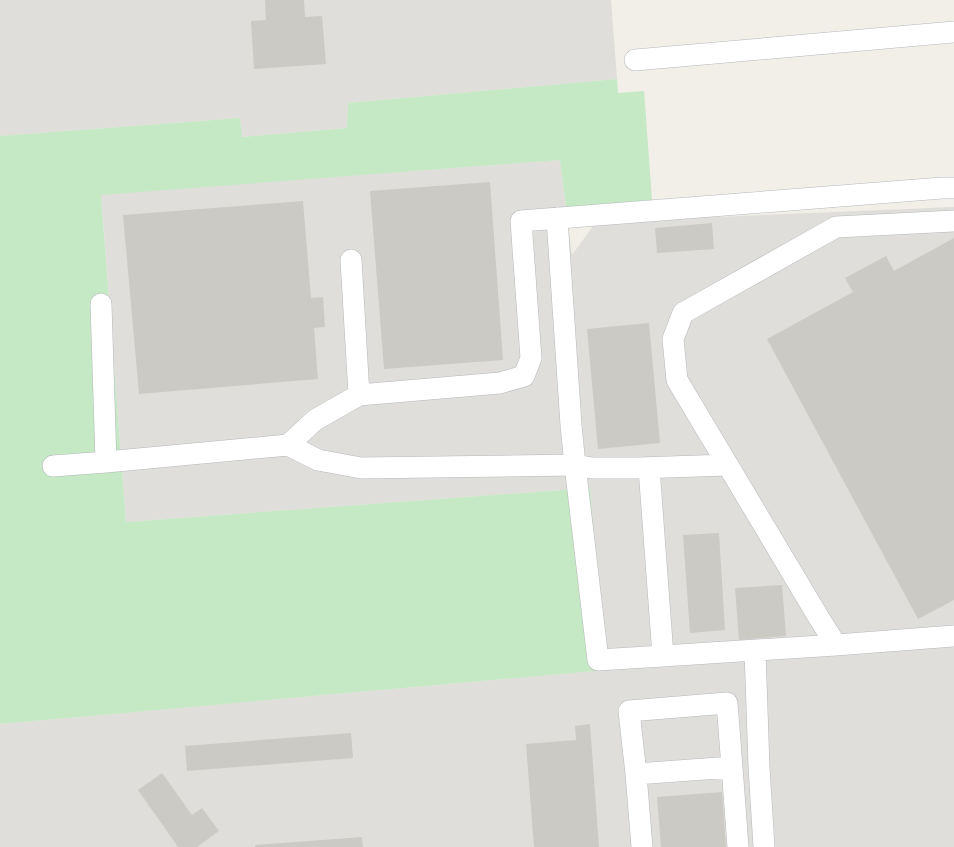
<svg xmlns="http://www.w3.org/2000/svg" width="954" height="847" font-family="Roboto,sans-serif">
  <rect width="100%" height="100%" fill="#f1efe8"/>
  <path fill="#e0deda" d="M 0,0 L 611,0 L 617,79 L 348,103 L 347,128 L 241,137 L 240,118 L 0,136 Z
    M 560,160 L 572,255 L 596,222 L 954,207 L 954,847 L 0,847 L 0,724 L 604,670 L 590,488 L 126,522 L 101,194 Z"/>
  <path fill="#c5e8c5" d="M 617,79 L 618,93 L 644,91 L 652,200 L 566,207 L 560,160 L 101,195 L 126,522 L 590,488 L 605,670 L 0,724 L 0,136 L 240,118 L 242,137 L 347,128 L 348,103 Z"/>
  <path fill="#cccac5" d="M 265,0 L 304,0 L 305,17 L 322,16 L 326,64 L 254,69 L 251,21 L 266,20 Z
    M 490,182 L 503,360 L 384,369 L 370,191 Z
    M 303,201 L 311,298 L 323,297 L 325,327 L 314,328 L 318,379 L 139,394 L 123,215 Z
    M 712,223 L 714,249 L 657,253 L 655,228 Z
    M 954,238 L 954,600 L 918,619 L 767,339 L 853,292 L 845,278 L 886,256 L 894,271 Z
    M 649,323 L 660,443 L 598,449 L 587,329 Z
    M 719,533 L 725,630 L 690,633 L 683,535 Z
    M 782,585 L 786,636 L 739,640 L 735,588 Z
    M 590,724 L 599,847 L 534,847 L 526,744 L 576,740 L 575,726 Z
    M 351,733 L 353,758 L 187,771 L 185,746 Z
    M 162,773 L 192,815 L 202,808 L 219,831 L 197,847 L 178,847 L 138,790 Z
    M 722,792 L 726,847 L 661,847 L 657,797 Z
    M 362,837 L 363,847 L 255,847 L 255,845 Z"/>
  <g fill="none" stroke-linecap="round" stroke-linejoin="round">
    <defs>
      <path id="minor" d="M 635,60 L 954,32
        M 954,221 L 836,227 L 683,313 L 673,339 L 677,380 L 819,618 L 836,645 L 954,636
        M 351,260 L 359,395 L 500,383 L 524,376 L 531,358 L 521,221 L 942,188 L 954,188
        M 101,304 L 106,462 L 288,445 L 318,460 L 361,468 L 575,465 L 571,425 L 557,218
        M 288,445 L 315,420 L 359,395
        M 53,466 L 106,462
        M 649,468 L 663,656 L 836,645
        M 755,651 L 759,767 L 764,847
        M 663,656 L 598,660 L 575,465 L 592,468 L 639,468 L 728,465
        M 636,774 L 629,711 L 727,703 L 732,767
        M 642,847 L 636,774 L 732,767 L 738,847"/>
    </defs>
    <use href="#minor" stroke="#b5b8bc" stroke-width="22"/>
    <use href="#minor" stroke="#fff" stroke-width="21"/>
  </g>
</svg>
